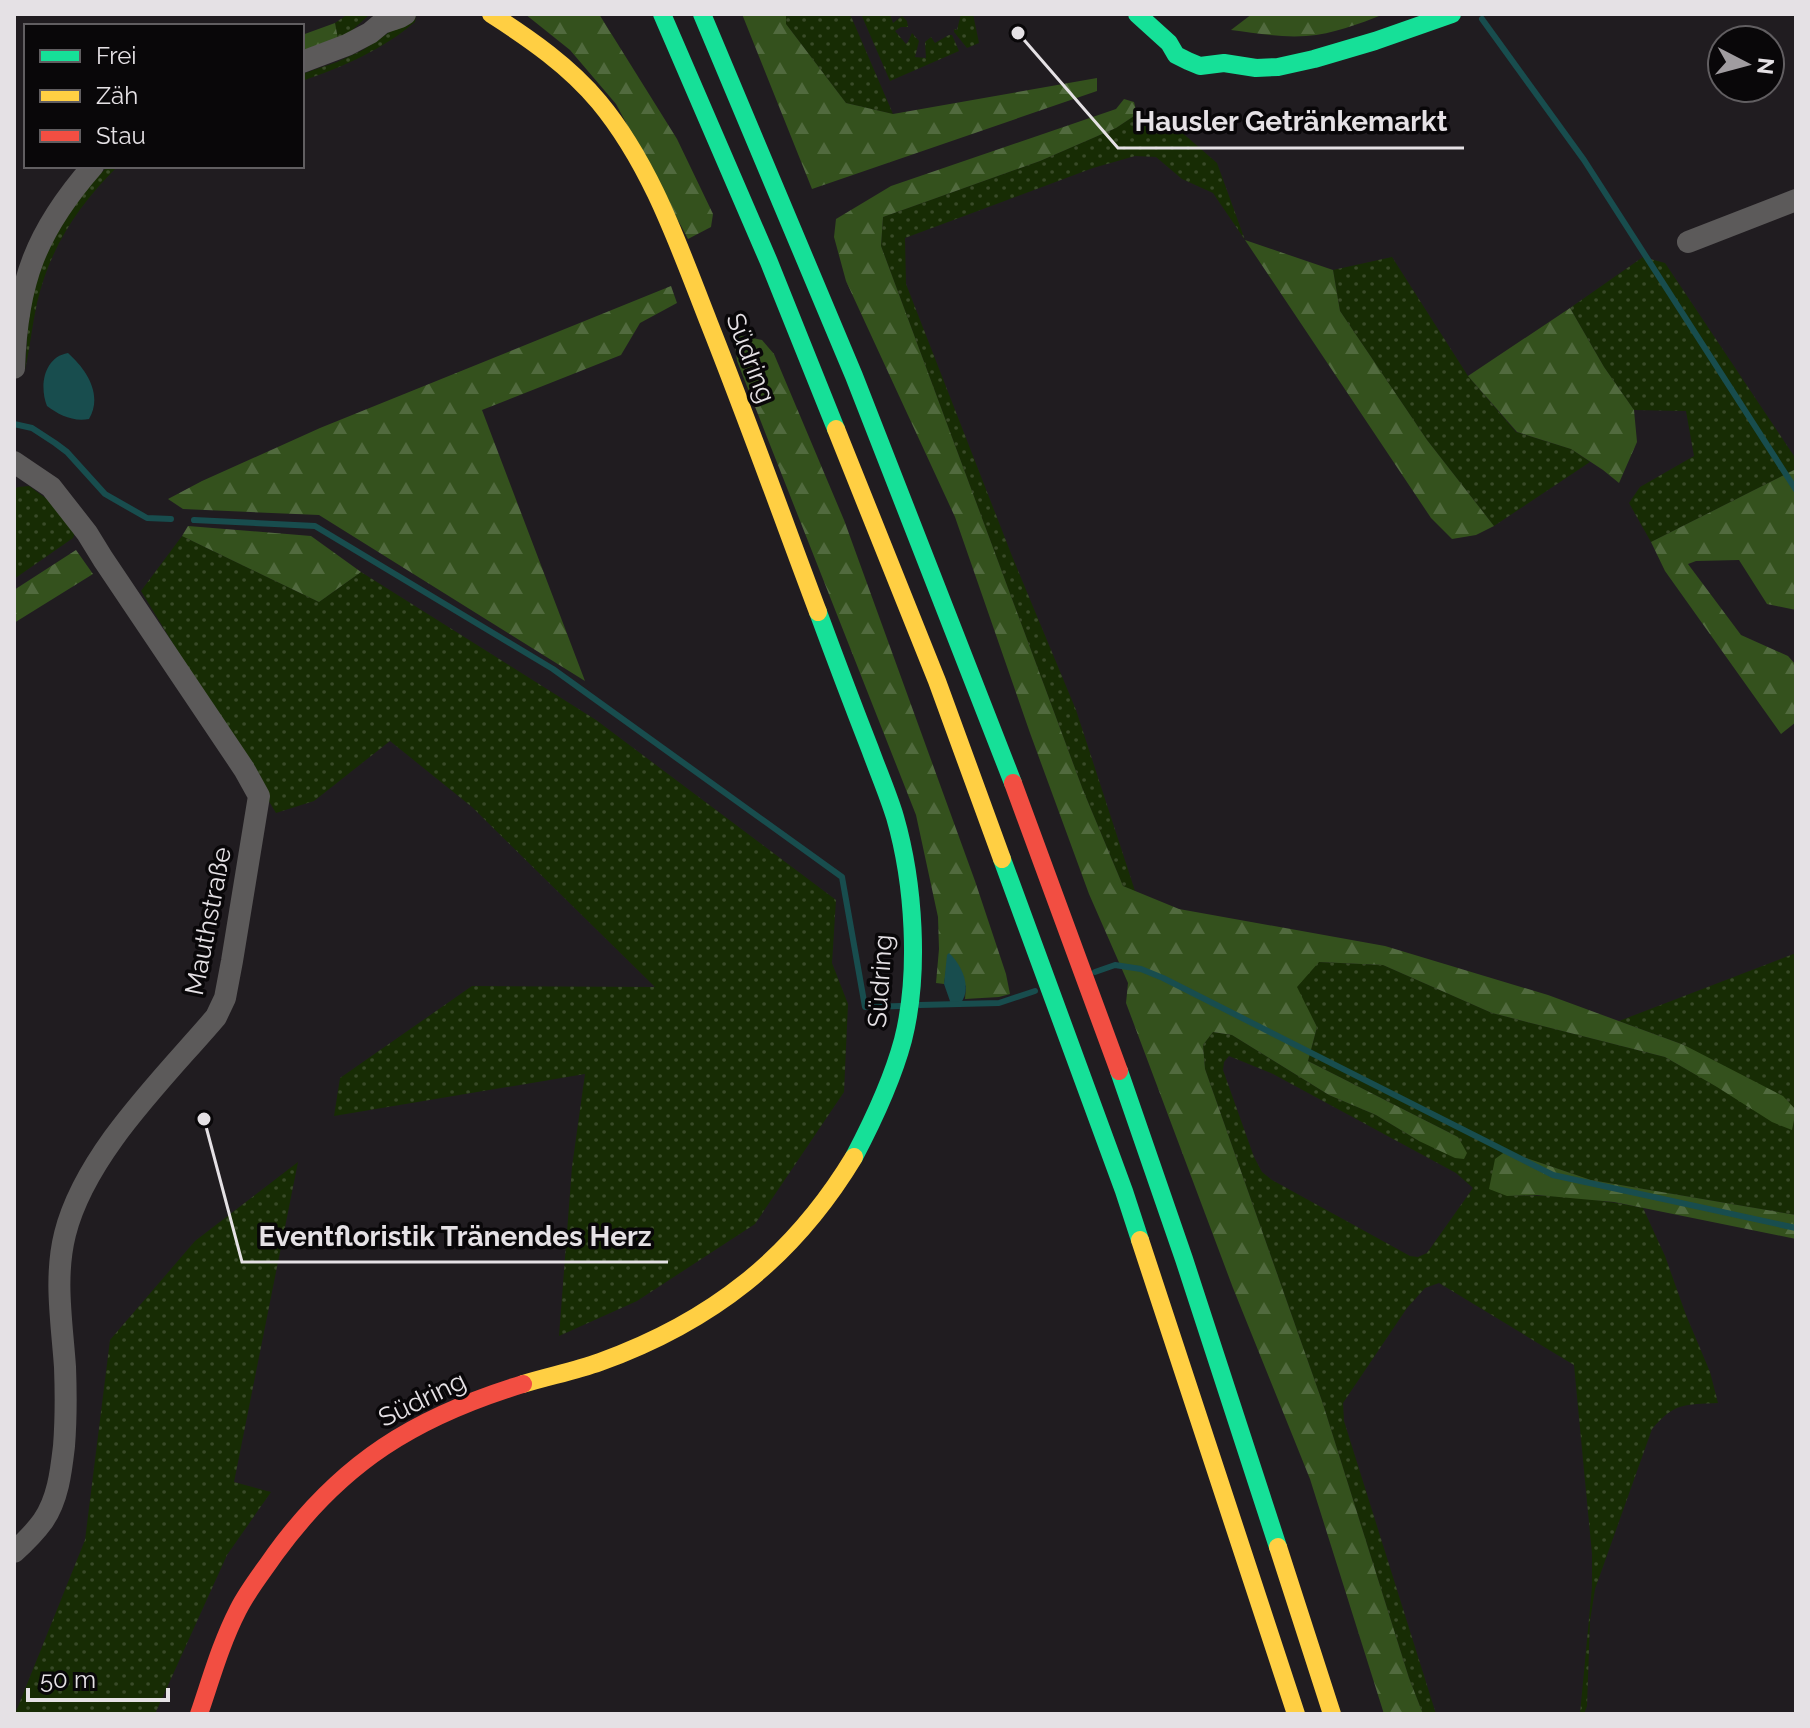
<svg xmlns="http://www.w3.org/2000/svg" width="1810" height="1728" font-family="Raleway,sans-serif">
  <defs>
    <pattern id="grass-dots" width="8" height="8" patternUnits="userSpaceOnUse" patternTransform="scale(2)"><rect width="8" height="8" fill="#172c04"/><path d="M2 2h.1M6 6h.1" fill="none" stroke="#394a28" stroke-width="1.8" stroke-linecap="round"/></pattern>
    <pattern id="forest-firs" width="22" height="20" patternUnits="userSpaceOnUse" patternTransform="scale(2)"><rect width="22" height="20" fill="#34511d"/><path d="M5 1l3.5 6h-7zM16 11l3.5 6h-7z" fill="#516a3e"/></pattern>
  </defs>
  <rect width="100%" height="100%" fill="#201c20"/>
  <path fill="url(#grass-dots)" fill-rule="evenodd" d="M 348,14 L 370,14 L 347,35 L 338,39 L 335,23 Z
    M 416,14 L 415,22 C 382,50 343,67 302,81 L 302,74 L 337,62 L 363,50 Z
    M 786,14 L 850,14 L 893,114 L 846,103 L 786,24 Z
    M 861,14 L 890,14 L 893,23 L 902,16 L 907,21 L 908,27 L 901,27 L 895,31 L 906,44 L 908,42 L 912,33 L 919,41 L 915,57 L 926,58 L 925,42 L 931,37 L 935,43 L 949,35 L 952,35 L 959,51 L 890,81 Z
    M 961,14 L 973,14 L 979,43 L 967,48 L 954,32 L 954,29 L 957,30 Z
    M 1137,114 L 1171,123 L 1217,163 L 1245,240 L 1213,193 L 1182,179 L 1156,157 L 1135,156 L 1093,168 L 905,238 L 906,284 L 1012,556 L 1076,710 L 1135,891 L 1123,886 L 1083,790 L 881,246 L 883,217 L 1040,161 L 1116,128 Z
    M 108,166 L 118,166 C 78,206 50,247 37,303 C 32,325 30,348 25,370 C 27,345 27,320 33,295 C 42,249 75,199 108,166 Z
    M 1392,257 L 1468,376 L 1516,432 L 1571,449 L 1590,462 L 1494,526 L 1427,440 L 1340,311 L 1333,270 Z
    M 1643,257 L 1665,263 L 1796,459 L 1796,469 L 1651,542 L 1629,503 L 1640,487 L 1694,456 L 1686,411 L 1634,410 L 1604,367 L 1570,308 Z
    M 29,486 L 51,502 L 75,532 L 73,538 L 14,579 L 14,489 L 18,487 Z
    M 182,536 L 319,602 L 361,572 L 596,720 L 836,900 L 832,963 L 848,1004 L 844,1092 L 755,1224 L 637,1301 L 559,1336 L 572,1167 L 585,1074 L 334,1116 L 340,1078 L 472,986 L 655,987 L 472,807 L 390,741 L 314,801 L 276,813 L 141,591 Z
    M 1796,953 L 1796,1215 L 1591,1180 L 1506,1151 L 1507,1196 C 1553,1194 1599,1199 1643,1208 L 1665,1256 L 1686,1315 L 1710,1372 L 1718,1403 C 1684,1405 1675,1402 1652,1429 L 1595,1589 L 1590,1621 L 1587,1706 L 1584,1714 L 1580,1714 L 1592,1587 L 1592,1554 L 1574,1365 L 1439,1283 L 1425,1288 L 1407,1308 L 1343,1403 L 1344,1421 L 1436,1714 L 1423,1714 L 1409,1678 L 1323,1404 L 1205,1069 L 1203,1045 L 1213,1032 L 1232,1035 L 1329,1095 L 1376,1115 L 1419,1141 L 1458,1137 L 1308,1061 L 1317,1027 L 1296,987 L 1318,962 L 1383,965 L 1492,1013 L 1665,1057 L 1791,1129 L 1795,1110 L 1684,1045 L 1619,1021 ZM 1229,1056 L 1273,1074 L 1456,1173 L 1473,1188 L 1427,1253 L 1418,1257 L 1410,1256 L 1272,1180 L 1262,1172 L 1254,1157 L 1223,1070 L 1224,1062 Z
    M 298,1162 L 234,1482 L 271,1492 L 227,1555 L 155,1714 L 15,1714 L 85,1540 L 110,1340 L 195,1241 Z"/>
  <path fill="url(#forest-firs)" d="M 525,14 L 599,14 L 677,139 L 713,214 L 711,227 L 688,239 L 616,104 L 570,50 Z
    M 742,14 L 786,14 L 786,24 L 846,103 L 893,114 L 1097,78 L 1097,91 L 812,189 Z
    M 1252,14 L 1384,14 C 1359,24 1333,34 1306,36 C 1282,38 1255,33 1231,30 Z
    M 335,23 L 338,39 L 302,52 L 302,35 Z
    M 1124,99 L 1134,102 L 1137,114 L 1116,128 L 1040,161 L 883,217 L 881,246 L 1083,790 L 1123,886 L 1179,909 L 1385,946 L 1548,995 L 1684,1045 L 1783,1096 L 1796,1110 L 1792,1130 L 1772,1122 L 1717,1087 L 1665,1057 L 1492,1013 L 1383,965 L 1319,962 L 1297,987 L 1317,1027 L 1308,1061 L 1458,1137 L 1467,1153 L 1464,1159 L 1455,1158 L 1419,1141 L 1376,1115 L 1329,1095 L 1232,1035 L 1213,1032 L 1203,1045 L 1205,1069 L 1323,1404 L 1409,1678 L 1423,1714 L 1384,1714 L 1310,1479 L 1233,1288 L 1126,1003 L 1128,983 L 1089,894 L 1030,733 L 955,517 L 846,281 L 834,237 L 836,219 L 891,186 L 1116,109 Z
    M 1245,240 L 1333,270 L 1340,311 L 1427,440 L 1494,526 L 1476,535 L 1452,539 L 1431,518 Z
    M 671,286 L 677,303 L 640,323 L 621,355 L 482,410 L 585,681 L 319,515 L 183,509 L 168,499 L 202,481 L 320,428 Z
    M 1570,308 L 1604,367 L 1634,410 L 1637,442 L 1619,483 L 1603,470 L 1571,449 L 1517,432 L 1468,376 Z
    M 738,335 L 762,340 L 774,354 L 844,520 L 975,881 L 1006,974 L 1010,994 L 999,997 L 965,999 L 966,986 L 946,971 L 944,984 L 936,983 L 939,949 L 938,917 L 916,815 L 737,361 L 735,345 Z
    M 1796,469 L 1796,610 L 1767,604 L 1739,560 L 1696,561 L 1688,564 L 1741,635 L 1788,656 L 1796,665 L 1796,722 L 1781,734 L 1665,571 L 1651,542 Z
    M 188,526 L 311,536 L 361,572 L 319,602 L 182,536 Z
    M 76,550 L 93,574 L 14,623 L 14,590 Z
    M 1506,1151 L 1591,1180 L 1796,1215 L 1796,1239 L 1614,1202 L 1537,1195 L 1507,1196 L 1489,1189 L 1495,1159 Z"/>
  <path fill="#184d4e" d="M 68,353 C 87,370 103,395 89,419 C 73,422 59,415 47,406 C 39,386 44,357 68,353 Z
    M 949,953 C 962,965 973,989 960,1004 L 951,1004 L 944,984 L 947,955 Z"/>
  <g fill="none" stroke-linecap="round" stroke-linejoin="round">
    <path stroke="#184d4e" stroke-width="6" d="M 1482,19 L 1584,160 L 1796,490
      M 14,424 L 32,428 L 55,443 L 67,452 L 105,494 L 147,518 L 171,519
      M 194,520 L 315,526 L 553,669 L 842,877 L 865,1007 L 901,1006
      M 1095,972 L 1115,965 L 1141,969 L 1163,978 L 1553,1175 L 1796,1228
      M 920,1005 L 999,1003 L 1035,991"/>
    <path stroke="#5c5a5a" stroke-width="22" d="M 302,62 L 347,45 L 370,33 L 382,23 L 400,17 L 405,14
      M 1688,242 L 1796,200
      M 14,368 C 17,282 36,231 93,166
      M 14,462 L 51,487 L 87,533 L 103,559 L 244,769 L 259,796 L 232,961 L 225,998 L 216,1017 C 163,1079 85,1154 65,1234 C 54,1278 62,1323 65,1367 C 66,1393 66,1420 64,1446 C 61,1472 58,1499 43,1521 C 35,1532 24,1543 14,1552"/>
    <path stroke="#16e098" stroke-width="18" d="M 662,14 L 769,262 L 836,429
      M 702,14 L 854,376 L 1013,783
      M 1137,14 L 1169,43 L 1176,55 L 1188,61 L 1200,66 L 1224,63 L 1256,68 L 1278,67 L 1314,59 L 1375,41 L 1452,14
      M 818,612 C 835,658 852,703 870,749 C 878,771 888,794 895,817 C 914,883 920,973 903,1040 C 892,1081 874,1119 854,1157
      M 1002,859 L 1124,1191 L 1140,1240
      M 1119,1071 L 1184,1259 L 1278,1547"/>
    <path stroke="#ffcf43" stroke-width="18" d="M 491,14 C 530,39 569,66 599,102 C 652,166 679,247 709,323 C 747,419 782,516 818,612
      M 836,429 L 937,681 L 1002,859
      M 1140,1240 L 1296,1714
      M 523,1384 C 549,1376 575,1371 600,1362 C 711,1322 793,1258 854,1157
      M 1278,1547 L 1332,1714"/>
    <path stroke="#f24e42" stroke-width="18" d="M 1013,783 L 1119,1071
      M 199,1714 C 211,1679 221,1643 238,1610 C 248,1590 262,1573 275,1554 C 342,1462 415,1417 523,1384"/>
  </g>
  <g text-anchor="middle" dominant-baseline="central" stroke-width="7" stroke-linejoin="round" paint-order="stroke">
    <g font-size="26" fill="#e5e1e5" stroke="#090709">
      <text transform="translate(751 358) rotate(69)">Südring</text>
      <text transform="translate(208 921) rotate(-79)">Mauthstraße</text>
      <text transform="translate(880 981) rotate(-86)">Südring</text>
      <text transform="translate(422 1399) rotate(-26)">Südring</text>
    </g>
  </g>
  <path fill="none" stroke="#e5e1e5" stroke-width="3" d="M1018 33L1118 148H1464M204 1119L242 1262H668"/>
  <g fill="#e5e1e5" stroke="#090709" stroke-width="3">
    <circle cx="1018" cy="33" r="8"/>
    <circle cx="204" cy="1119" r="8"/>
  </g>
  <g font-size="28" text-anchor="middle" font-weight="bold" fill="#e5e1e5" stroke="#090709" stroke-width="7" stroke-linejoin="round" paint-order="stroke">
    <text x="1291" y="131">Hausler Getränkemarkt</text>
    <text x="455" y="1246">Eventfloristik Tränendes Herz</text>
  </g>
  <rect width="1810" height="1728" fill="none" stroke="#e5e1e5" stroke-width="32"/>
  <rect x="24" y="24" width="280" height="144" fill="#090709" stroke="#615e61" stroke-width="2"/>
  <rect x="40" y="50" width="40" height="12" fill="#16e098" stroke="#615e61" stroke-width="2"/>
  <text x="96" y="64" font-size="24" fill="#e5e1e5">Frei</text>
  <rect x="40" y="90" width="40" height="12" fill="#ffcf43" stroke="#615e61" stroke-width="2"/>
  <text x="96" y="104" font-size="24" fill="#e5e1e5">Zäh</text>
  <rect x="40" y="130" width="40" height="12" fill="#f24e42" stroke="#615e61" stroke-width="2"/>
  <text x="96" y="144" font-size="24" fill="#e5e1e5">Stau</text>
  <g transform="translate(1746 64) rotate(96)"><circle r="38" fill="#090709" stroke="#615e61" stroke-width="2"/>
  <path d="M0-6L14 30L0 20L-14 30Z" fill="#a09ca0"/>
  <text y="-12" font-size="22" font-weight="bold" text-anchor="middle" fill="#e5e1e5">N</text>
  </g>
  <path d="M28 1688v12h140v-12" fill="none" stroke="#e5e1e5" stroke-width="4"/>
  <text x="40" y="1688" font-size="24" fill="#e5e1e5" stroke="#090709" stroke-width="6" paint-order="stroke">50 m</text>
</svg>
